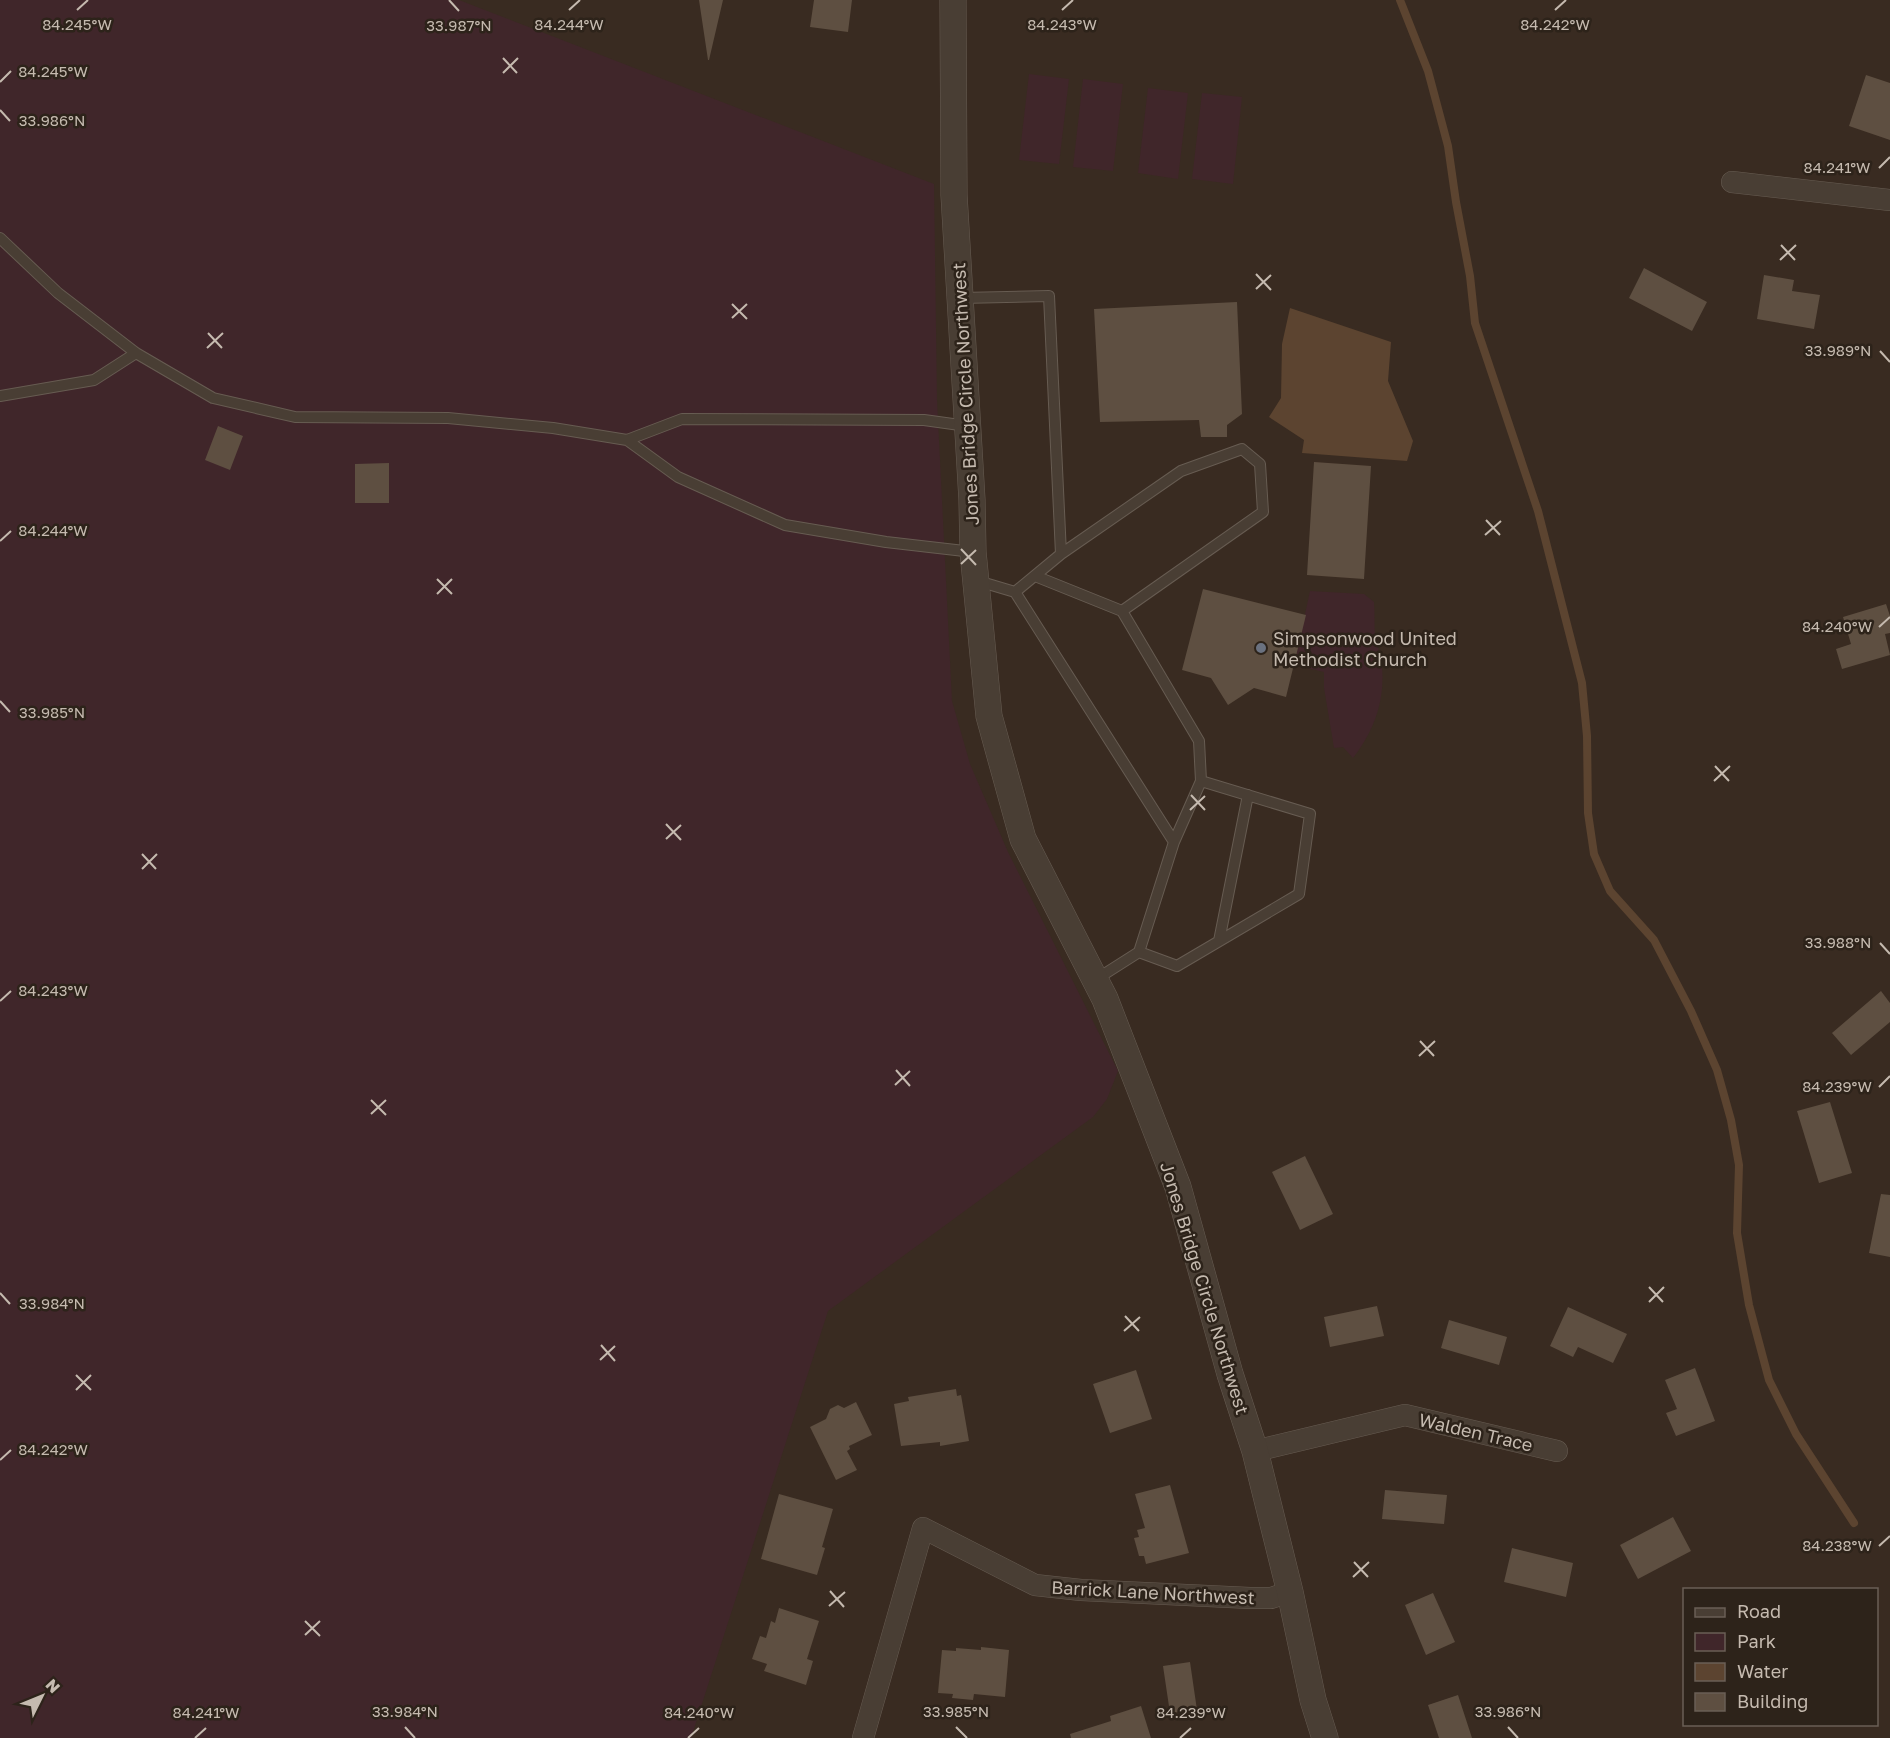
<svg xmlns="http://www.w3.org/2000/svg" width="1890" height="1738" font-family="'Golos Text',sans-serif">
  <rect width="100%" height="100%" fill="#392b21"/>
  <path fill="#40262a" d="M 0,0 L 459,0 L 934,184 L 937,400 L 952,701 L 970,764 L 1008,852 L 1118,1071 L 1107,1099 L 1093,1117 L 828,1311 L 691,1738 L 0,1738 Z
    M 1029,74 L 1069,79 L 1059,164 L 1019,160 Z
    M 1083,79 L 1123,84 L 1113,171 L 1073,167 Z
    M 1148,88 L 1188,93 L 1178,179 L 1138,173 Z
    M 1202,93 L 1242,97 L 1233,184 L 1192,179 Z
    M 1310,591 L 1364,594 L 1374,602 C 1375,613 1374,624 1375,635 C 1377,645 1381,656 1382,667 C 1385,701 1374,731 1353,758 L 1343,747 L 1334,748 L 1324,688 L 1324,672 L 1294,665 Z"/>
  <path fill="#5c4430" d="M 1290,308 L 1391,342 L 1388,381 L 1413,441 L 1407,461 L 1302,453 L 1304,440 L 1269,417 L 1281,398 L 1282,344 Z"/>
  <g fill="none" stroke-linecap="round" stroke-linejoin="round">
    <path stroke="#5c4430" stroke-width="8" d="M 1400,0 L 1428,71 L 1448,146 L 1456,202 L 1470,276 L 1475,323 L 1538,511 L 1582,683 L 1587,736 L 1588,813 L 1594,854 L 1610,891 L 1654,940 L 1691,1011 L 1717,1070 L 1731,1120 L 1739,1165 L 1737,1233 L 1749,1305 L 1769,1380 L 1796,1434 L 1854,1523"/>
  </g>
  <path fill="#5e4f41" d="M 699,0 L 723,0 L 709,60 L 708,60 Z
    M 814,0 L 852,0 L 848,32 L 810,27 Z
    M 1866,75 L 1890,83 L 1890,140 L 1849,126 Z
    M 1644,268 L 1707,302 L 1692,331 L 1629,298 Z
    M 1764,275 L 1794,280 L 1792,291 L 1820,295 L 1814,329 L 1757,319 Z
    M 1237,302 L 1242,414 L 1227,425 L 1227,437 L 1201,437 L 1199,420 L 1100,422 L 1094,309 Z
    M 218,426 L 243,436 L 230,470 L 205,460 Z
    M 1314,462 L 1371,466 L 1364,579 L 1307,575 Z
    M 389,463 L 389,503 L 355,503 L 355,464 Z
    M 1203,589 L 1306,615 L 1286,697 L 1254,688 L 1228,705 L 1211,678 L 1182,670 Z
    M 1886,604 L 1890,616 L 1890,633 L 1885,634 L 1890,655 L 1842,669 L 1836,649 L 1851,644 L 1843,617 Z
    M 1881,991 L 1890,1003 L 1890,1022 L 1851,1055 L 1832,1033 Z
    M 1830,1102 L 1852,1173 L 1819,1183 L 1797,1111 Z
    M 1305,1156 L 1333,1214 L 1300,1230 L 1272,1172 Z
    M 1881,1194 L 1890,1195 L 1890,1257 L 1869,1253 Z
    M 1377,1306 L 1384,1336 L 1330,1347 L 1324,1317 Z
    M 1568,1307 L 1627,1334 L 1613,1363 L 1578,1347 L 1573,1357 L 1550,1346 Z
    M 1449,1320 L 1507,1337 L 1499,1365 L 1441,1348 Z
    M 1695,1368 L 1715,1421 L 1676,1436 L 1666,1413 L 1677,1409 L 1665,1380 Z
    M 1136,1370 L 1152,1419 L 1110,1433 L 1093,1384 Z
    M 956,1389 L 957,1396 L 961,1395 L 969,1441 L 940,1446 L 940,1442 L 901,1446 L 894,1404 L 909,1401 L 908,1397 Z
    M 856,1402 L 872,1435 L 849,1446 L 850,1449 L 847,1451 L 857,1470 L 836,1480 L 810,1427 L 826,1419 L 830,1409 L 838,1405 L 844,1408 Z
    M 1170,1485 L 1189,1553 L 1146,1564 L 1144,1556 L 1139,1556 L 1134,1538 L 1139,1537 L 1137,1530 L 1145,1528 L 1135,1494 Z
    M 1385,1490 L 1447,1495 L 1444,1524 L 1382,1519 Z
    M 779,1494 L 833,1509 L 822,1547 L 825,1548 L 817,1575 L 761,1559 Z
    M 1673,1517 L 1691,1551 L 1638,1579 L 1620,1545 Z
    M 1512,1548 L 1573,1563 L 1566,1597 L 1504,1582 Z
    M 1433,1593 L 1455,1642 L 1426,1655 L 1405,1605 Z
    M 779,1608 L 819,1621 L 807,1659 L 813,1661 L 806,1685 L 764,1671 L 767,1664 L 752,1659 L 760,1636 L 766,1638 L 771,1621 L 775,1623 Z
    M 981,1647 L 1009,1650 L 1005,1697 L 974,1694 L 973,1700 L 952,1698 L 953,1694 L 938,1693 L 942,1650 L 956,1651 L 956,1648 L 981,1650 Z
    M 1190,1662 L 1197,1710 L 1170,1713 L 1163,1666 Z
    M 1458,1695 L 1472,1738 L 1439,1738 L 1428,1705 Z
    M 1141,1706 L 1151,1738 L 1071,1738 L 1070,1734 L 1111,1721 L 1110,1716 Z"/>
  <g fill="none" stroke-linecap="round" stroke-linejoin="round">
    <defs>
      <path id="service" d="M 0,238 L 58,293 L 136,353 L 213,398 L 295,417 L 448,418 L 553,428 L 627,440 L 678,477 L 785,525 L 886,542 L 973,552
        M 961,298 L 1049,296 L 1061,554 L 1015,592
        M 0,396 L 94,380 L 136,353
        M 627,440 L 682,419 L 924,420 L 967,426
        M 1061,554 L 1181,471 L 1242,449 L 1260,464 L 1263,512 L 1122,611
        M 1035,576 L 1122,611 L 1199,741 L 1201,781
        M 978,581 L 1015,592 L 1174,842 L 1139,952 L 1095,980
        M 1219,941 L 1248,795
        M 1139,952 L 1177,966 L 1299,894 L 1310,814 L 1201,781 L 1174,842"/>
      <path id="minor" d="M 1732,182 L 1890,200
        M 1255,1451 L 1405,1415 L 1557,1451
        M 863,1738 L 923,1528 L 1035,1585 L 1081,1590 L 1250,1598 L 1271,1598 L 1290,1592"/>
      <path id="tertiary" d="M 953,0 L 954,195 L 972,500 L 973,552 L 989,716 L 1023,839 L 1105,999 L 1178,1187 L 1230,1374 L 1255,1451 L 1290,1592 L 1313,1700 L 1325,1738"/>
    </defs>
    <use href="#service" stroke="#675c52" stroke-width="12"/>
    <use href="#minor" stroke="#675c52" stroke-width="22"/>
    <use href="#tertiary" stroke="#675c52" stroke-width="27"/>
    <use href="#service" stroke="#493e34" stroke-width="10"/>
    <use href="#minor" stroke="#493e34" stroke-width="21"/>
    <use href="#tertiary" stroke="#493e34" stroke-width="26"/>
  </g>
  <path fill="none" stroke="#c5baaf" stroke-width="2" d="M 449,0 L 459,11M 77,10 L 88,0M 569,10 L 580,0M 1062,10 L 1073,0M 1555,10 L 1566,0M 503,58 L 517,73M 503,73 L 518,58M 0,82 L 11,71M 0,110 L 10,121M 1879,168 L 1890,157M 1781,245 L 1795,260M 1780,260 L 1796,245M 1256,274 L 1271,290M 1256,289 L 1271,275M 732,304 L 747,319M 732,318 L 747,304M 208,333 L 222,348M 207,348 L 223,333M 1880,351 L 1890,362M 1486,520 L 1500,535M 1485,535 L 1501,521M 0,541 L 11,531M 961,549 L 976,565M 961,564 L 976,550M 437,579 L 452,594M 437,594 L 452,579M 1879,627 L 1890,617M 0,701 L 10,712M 1715,766 L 1729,781M 1714,781 L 1730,766M 1191,795 L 1205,810M 1190,810 L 1205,796M 666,824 L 681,840M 666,839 L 681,825M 142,854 L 156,869M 142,869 L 157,854M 1880,943 L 1890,954M 0,1001 L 11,991M 1420,1041 L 1434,1056M 1419,1056 L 1435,1041M 896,1070 L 910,1086M 895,1085 L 910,1071M 1879,1087 L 1890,1076M 371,1100 L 386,1115M 371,1114 L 386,1100M 1649,1287 L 1663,1302M 0,1293 L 10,1304M 1649,1302 L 1664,1287M 1125,1316 L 1139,1331M 1124,1331 L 1140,1317M 601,1345 L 615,1361M 600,1360 L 615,1346M 76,1375 L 91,1390M 76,1390 L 91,1375M 0,1460 L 11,1450M 1879,1546 L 1890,1536M 1354,1562 L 1368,1577M 1353,1577 L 1369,1562M 830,1591 L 844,1607M 829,1606 L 845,1592M 305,1621 L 320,1636M 305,1635 L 320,1621M 405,1727 L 415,1738M 956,1727 L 967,1738M 1508,1727 L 1518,1738M 195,1738 L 206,1728M 688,1738 L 699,1728M 1180,1738 L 1191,1728"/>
  <circle fill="#6b7280" stroke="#2d231a" stroke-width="2" cx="1261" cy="648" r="6"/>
  <g text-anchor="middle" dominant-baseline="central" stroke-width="5" stroke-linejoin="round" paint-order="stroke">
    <g font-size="18" fill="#c5baaf" stroke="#2d231a">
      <text transform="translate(965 394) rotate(-93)">Jones Bridge Circle Northwest</text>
      <text transform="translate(1205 1288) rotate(73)">Jones Bridge Circle Northwest</text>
      <text transform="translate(1476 1432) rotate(13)">Walden Trace</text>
      <text transform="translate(1153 1592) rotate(3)">Barrick Lane Northwest</text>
    </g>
    <g font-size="18" fill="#c5baaf" stroke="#2d231a" text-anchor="start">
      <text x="1273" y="638">Simpsonwood United<tspan x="1273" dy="21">Methodist Church</tspan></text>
    </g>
  </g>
  <g font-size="15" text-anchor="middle" fill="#c5baaf" stroke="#2d231a" stroke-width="5" stroke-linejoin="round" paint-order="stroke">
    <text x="569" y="30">84.244°W</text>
    <text x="77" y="30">84.245°W</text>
    <text x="1062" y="30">84.243°W</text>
    <text x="1555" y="30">84.242°W</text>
    <text x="459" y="31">33.987°N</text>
    <text x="53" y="77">84.245°W</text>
    <text x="52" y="126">33.986°N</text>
    <text x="1837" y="173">84.241°W</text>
    <text x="1838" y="356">33.989°N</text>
    <text x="53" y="536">84.244°W</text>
    <text x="1837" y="632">84.240°W</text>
    <text x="52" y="718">33.985°N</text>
    <text x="1838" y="948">33.988°N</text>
    <text x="53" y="996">84.243°W</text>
    <text x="1837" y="1092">84.239°W</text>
    <text x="52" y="1309">33.984°N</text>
    <text x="53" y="1455">84.242°W</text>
    <text x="1837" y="1551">84.238°W</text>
    <text x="405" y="1717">33.984°N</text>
    <text x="956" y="1717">33.985°N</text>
    <text x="1508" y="1717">33.986°N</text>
    <text x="206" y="1718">84.241°W</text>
    <text x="699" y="1718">84.240°W</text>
    <text x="1191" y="1718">84.239°W</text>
  </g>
  <rect x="1683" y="1588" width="195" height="138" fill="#2d231a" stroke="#6a5f56" stroke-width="1.5"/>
  <rect x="1695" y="1608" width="30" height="9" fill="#493e34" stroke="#6a5f56" stroke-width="1.5"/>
  <text x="1737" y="1618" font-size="18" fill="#c5baaf">Road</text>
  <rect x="1695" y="1633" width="30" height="18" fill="#40262a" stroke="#6a5f56" stroke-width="1.5"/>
  <text x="1737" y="1648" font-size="18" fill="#c5baaf">Park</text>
  <rect x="1695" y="1663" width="30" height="18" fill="#5c4430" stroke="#6a5f56" stroke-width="1.5"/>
  <text x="1737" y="1678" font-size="18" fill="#c5baaf">Water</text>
  <rect x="1695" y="1693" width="30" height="18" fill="#5e4f41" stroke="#6a5f56" stroke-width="1.5"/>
  <text x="1737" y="1708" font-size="18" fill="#c5baaf">Building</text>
  <g transform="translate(42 1696) rotate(47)" stroke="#2d231a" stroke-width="4.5" paint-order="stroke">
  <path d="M0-4.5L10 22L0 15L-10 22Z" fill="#c5baaf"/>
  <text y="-9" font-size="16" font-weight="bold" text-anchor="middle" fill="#c5baaf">N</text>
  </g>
</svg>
